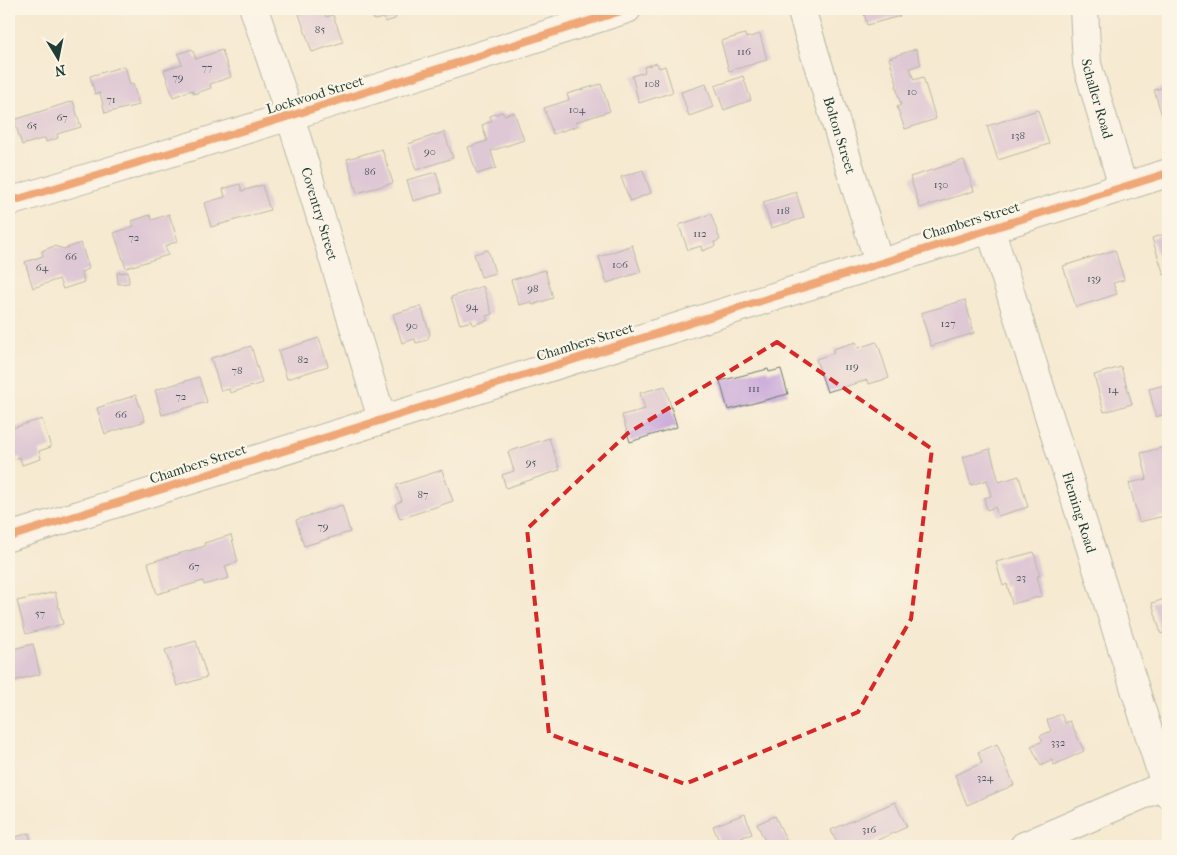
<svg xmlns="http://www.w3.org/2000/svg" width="1177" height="855" font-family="'IM FELL French Canon',serif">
  <rect width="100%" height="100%" fill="#fcf5e5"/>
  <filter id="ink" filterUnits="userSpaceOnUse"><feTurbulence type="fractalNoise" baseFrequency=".02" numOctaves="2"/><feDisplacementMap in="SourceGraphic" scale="10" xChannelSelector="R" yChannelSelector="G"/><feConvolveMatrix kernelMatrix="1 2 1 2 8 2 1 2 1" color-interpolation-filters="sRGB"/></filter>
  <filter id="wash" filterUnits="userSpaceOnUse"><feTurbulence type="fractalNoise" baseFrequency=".0096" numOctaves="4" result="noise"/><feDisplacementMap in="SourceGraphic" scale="20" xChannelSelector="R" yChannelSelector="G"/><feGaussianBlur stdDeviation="1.12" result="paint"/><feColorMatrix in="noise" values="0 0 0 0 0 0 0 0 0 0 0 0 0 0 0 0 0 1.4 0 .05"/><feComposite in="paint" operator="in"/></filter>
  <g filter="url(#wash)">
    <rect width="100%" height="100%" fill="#f6ead1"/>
    <g id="blocks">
      <path fill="#c3a0d9" d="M 315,9 L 323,9 L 326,17 L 333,15 L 343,42 L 312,52 L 299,14 Z
        M 371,9 L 406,9 L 406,10 L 397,14 L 395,19 L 385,22 L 384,18 L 374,20 Z
        M 863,9 L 898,9 L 900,16 L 867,25 Z
        M 745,34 L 746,38 L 760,34 L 767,60 L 729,71 L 721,41 Z
        M 192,49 L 196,59 L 222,50 L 231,77 L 210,84 L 211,88 L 194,94 L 192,90 L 173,97 L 164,70 L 182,64 L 178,54 Z
        M 916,49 L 921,64 L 910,68 L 914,80 L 923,77 L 936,119 L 905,129 L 897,107 L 901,105 L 896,87 L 897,84 L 889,58 Z
        M 657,63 L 659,68 L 665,66 L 673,92 L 639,103 L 632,76 L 645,72 L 644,67 Z
        M 125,66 L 130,85 L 133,84 L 139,105 L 105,113 L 100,93 L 95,94 L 90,76 Z
        M 743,76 L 751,100 L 724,110 L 715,86 Z
        M 601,84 L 610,111 L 576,122 L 577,126 L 553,134 L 544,108 L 569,100 L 567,94 Z
        M 706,84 L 714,107 L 689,116 L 681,92 Z
        M 1168,86 L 1168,117 L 1163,119 L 1154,90 Z
        M 73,101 L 81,127 L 57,134 L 58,138 L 46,142 L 45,138 L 22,145 L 14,120 Z
        M 1038,110 L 1049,144 L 998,160 L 987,126 Z
        M 502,112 L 504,115 L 514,112 L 524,140 L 491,151 L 496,168 L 477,174 L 468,147 L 487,141 L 482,125 L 492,121 L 490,116 Z
        M 444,132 L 453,158 L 416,170 L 408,144 Z
        M 382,149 L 393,183 L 357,193 L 347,159 Z
        M 964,160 L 974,191 L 920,208 L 910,177 Z
        M 643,170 L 651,193 L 630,201 L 621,177 Z
        M 436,172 L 442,193 L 413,201 L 407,180 Z
        M 240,184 L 242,191 L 262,185 L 270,210 L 211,227 L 204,203 L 225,197 L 223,189 Z
        M 796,192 L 804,218 L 771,228 L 763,202 Z
        M 169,214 L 178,241 L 165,246 L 168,255 L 126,268 L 114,233 L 134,226 L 132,221 L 150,215 L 152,220 Z
        M 711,214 L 720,240 L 714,242 L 715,246 L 702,251 L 701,246 L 688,250 L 679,225 Z
        M 1168,233 L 1168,273 L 1164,275 L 1152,238 Z
        M 81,243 L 89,269 L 81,272 L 84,282 L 63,289 L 59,279 L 33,288 L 25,262 L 43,256 L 42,251 L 54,246 L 64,249 Z
        M 632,245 L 641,272 L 607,283 L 599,257 Z
        M 488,250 L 495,273 L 481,277 L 474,254 Z
        M 1115,250 L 1124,280 L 1113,283 L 1117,294 L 1076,307 L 1063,266 Z
        M 545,270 L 553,298 L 532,305 L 531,302 L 519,305 L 511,280 Z
        M 128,272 L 129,283 L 118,284 L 117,273 Z
        M 483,286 L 492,314 L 486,316 L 488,320 L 473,325 L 472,321 L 460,324 L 451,297 Z
        M 965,300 L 974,333 L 931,346 L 921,313 Z
        M 421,306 L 430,334 L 427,340 L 416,343 L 415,339 L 402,343 L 393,314 Z
        M 319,338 L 328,366 L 287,379 L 278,351 Z
        M 856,342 L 858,348 L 876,342 L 878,344 L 889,378 L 869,384 L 867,380 L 827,392 L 816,359 L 834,353 L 833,349 Z
        M 251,346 L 262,383 L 230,393 L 229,389 L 221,391 L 211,358 Z
        M 1121,367 L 1132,404 L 1104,412 L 1094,375 Z
        M 768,369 L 769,372 L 781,369 L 788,394 L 728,410 L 720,381 Z
        M 199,377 L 207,402 L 162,415 L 155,390 Z
        M 1168,384 L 1168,413 L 1156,417 L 1149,389 Z
        M 665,386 L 677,427 L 630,442 L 622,415 L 645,409 L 640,393 Z
        M 136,395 L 145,421 L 105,434 L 97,408 Z
        M 42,419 L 51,447 L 39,451 L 41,459 L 22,465 L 20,457 L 11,460 L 9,453 L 9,429 Z
        M 549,438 L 560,470 L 506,488 L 502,475 L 514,471 L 508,452 Z
        M 1168,446 L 1168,473 L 1167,474 L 1168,515 L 1139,522 L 1129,483 L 1147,479 L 1141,453 Z
        M 990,449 L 999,482 L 1019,476 L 1028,507 L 998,516 L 995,507 L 987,510 L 984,498 L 991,496 L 987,480 L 971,485 L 963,457 Z
        M 442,470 L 453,501 L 400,519 L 395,504 L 402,501 L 396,485 Z
        M 342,505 L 350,532 L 304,546 L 296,520 Z
        M 231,535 L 238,562 L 225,566 L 229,578 L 204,585 L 203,581 L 157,594 L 148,563 L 205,546 L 204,543 Z
        M 1034,552 L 1040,576 L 1037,576 L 1042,596 L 1012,604 L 1007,584 L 1003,586 L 996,562 Z
        M 55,592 L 63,624 L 26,634 L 17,601 Z
        M 1168,598 L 1168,632 L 1161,634 L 1152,603 Z
        M 196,641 L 207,677 L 177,686 L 165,650 Z
        M 33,644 L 40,674 L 13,681 L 9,666 L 9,650 Z
        M 1061,714 L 1065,723 L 1070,721 L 1084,751 L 1054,765 L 1052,760 L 1041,766 L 1031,746 L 1043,741 L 1040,736 L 1051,731 L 1047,720 Z
        M 997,744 L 1014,785 L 967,805 L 955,775 L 982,763 L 978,752 Z
        M 895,802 L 907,827 L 864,846 L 838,846 L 831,830 Z
        M 745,814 L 752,834 L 742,837 L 744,841 L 731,846 L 721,846 L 713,826 Z
        M 775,816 L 789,846 L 757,846 L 766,843 L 757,824 Z
        M 29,833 L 32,846 L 9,846 L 9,839 Z"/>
    </g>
  </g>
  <g filter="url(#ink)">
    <use href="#blocks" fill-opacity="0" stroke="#6a7a6b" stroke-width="1"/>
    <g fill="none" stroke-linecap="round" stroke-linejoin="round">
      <defs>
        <g id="minor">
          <path id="s1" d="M 254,9 L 290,116 L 382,419"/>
          <path id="s2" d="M 801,9 L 879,263"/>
          <path id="s3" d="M 1084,9 L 1087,64 L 1123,187"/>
          <path d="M 9,202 L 290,116 L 627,9"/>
          <path id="s4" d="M 990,228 L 1168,794"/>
          <path d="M 9,537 L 1168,173"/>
          <path d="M 1024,846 L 1168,784"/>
        </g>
      </defs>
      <use href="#minor" stroke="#6a7a6b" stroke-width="30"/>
      <use href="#minor" stroke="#fff" stroke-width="28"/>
      <defs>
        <path id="cycleway" d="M 9,202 L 290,116 L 627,9
          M 9,537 L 1168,173"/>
      </defs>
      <use href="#cycleway" stroke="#fcf5e5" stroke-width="11"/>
      <use href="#cycleway" stroke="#e8590c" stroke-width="8"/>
    </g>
  </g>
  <path d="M0 0H1177V855H0ZM 777,342 L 932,449 L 911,619 L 858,712 L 685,784 L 549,734 L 527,529 L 628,433 Z" fill="#f6ead1" fill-opacity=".55" fill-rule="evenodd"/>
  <path fill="none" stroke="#d62828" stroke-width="4" stroke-dasharray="10 6" stroke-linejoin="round" d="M 777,342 L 932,449 L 911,619 L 858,712 L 685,784 L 549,734 L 527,529 L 628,433 Z"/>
  <g text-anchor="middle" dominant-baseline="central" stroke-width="4.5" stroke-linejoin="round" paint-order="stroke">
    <g font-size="11" fill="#48565d">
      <text x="320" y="29">85</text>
      <text x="744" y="51">116</text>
      <text x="207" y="67">77</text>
      <text x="178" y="77">79</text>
      <text x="652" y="83">108</text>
      <text x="912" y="91">10</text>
      <text x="111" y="99">71</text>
      <text x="577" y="109">104</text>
      <text x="62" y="117">67</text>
      <text x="32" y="125">65</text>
      <text x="1018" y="135">138</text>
      <text x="430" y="151">90</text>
      <text x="370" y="171">86</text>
      <text x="941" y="184">130</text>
      <text x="783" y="210">118</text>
      <text x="700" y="233">112</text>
      <text x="134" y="237">72</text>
      <text x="71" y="256">66</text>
      <text x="620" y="264">106</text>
      <text x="42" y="267">64</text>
      <text x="1094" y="278">139</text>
      <text x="533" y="288">98</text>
      <text x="472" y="306">94</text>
      <text x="948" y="323">127</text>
      <text x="412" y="325">90</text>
      <text x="303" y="359">82</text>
      <text x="852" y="366">119</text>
      <text x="237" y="370">78</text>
      <text x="754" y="388">111</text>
      <text x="1113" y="389">14</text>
      <text x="181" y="396">72</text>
      <text x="121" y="414">66</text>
      <text x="531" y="462">95</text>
      <text x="423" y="494">87</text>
      <text x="323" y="526">79</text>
      <text x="194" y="566">67</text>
      <text x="1021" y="577">23</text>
      <text x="40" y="613">57</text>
      <text x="1058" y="742">332</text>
      <text x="985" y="777">324</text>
      <text x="869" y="829">316</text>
    </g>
    <g font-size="14" fill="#1f3d34" stroke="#fcf5e5">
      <text transform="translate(315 95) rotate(-17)">Lockwood Street</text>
      <text stroke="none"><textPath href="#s3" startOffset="91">Schaller Road</textPath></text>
      <text stroke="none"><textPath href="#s2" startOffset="132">Bolton Street</textPath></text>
      <text stroke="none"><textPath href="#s1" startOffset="215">Coventry Street</textPath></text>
      <text transform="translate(971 221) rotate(-17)">Chambers Street</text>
      <text transform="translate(585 342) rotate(-17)">Chambers Street</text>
      <text transform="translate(198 464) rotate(-18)">Chambers Street</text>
      <text stroke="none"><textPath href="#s4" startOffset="298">Fleming Road</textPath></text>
    </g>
  </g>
  <rect width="1177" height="855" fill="none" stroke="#fcf5e5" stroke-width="30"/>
  <g transform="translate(58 58) rotate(170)" stroke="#fcf5e5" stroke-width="4" paint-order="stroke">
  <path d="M0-4L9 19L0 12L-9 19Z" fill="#1f3d34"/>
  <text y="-8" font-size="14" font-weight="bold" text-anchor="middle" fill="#1f3d34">N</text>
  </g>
</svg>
